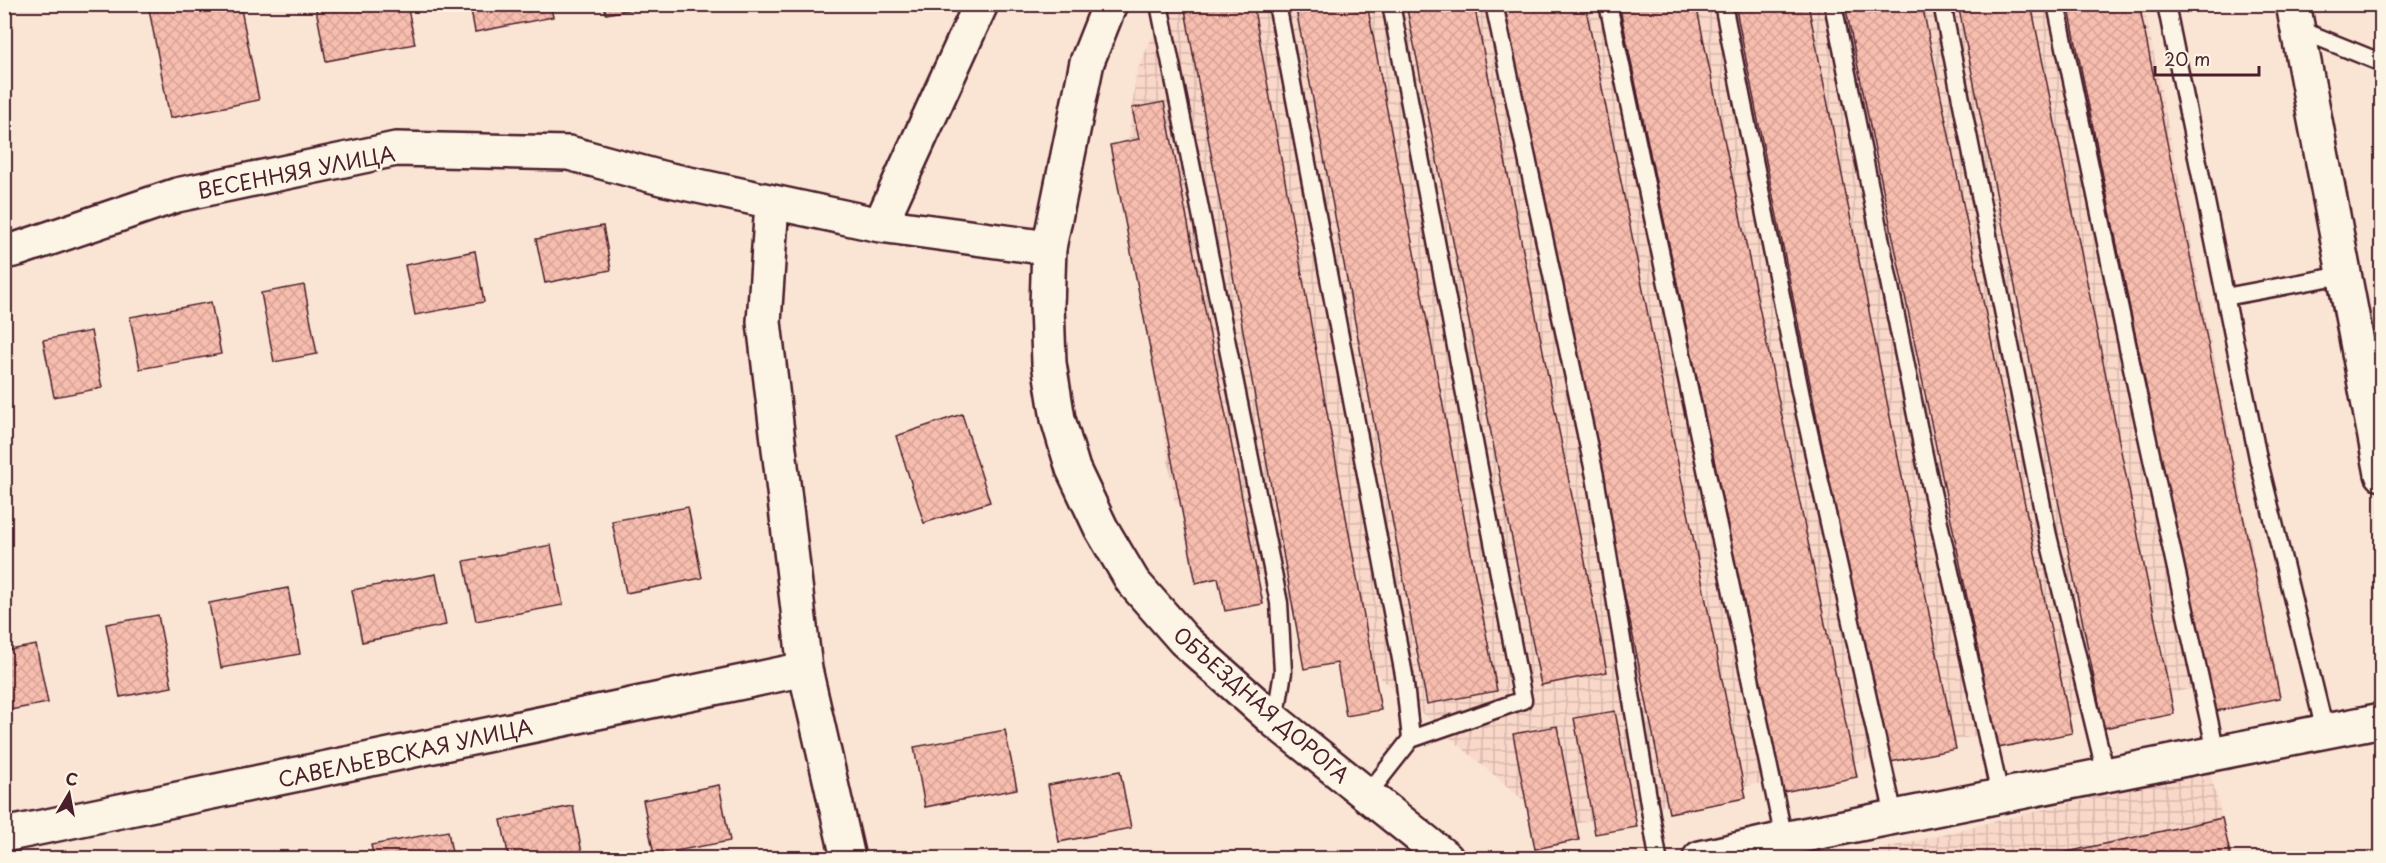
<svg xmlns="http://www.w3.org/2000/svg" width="2386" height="863" font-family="'Playpen Sans',sans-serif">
  <defs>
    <pattern id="industrial-grid" width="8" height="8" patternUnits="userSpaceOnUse" patternTransform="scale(1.5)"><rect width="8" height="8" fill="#f9d8c9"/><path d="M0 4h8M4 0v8" fill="none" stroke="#d7b9ad"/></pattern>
    <pattern id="building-cross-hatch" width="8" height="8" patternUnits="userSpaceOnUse" patternTransform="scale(1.5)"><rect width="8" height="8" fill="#f7bdae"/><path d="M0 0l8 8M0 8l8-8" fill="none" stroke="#d5a296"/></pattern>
  </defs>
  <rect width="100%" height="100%" fill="#fae4d4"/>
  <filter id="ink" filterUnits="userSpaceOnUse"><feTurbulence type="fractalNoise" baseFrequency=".0167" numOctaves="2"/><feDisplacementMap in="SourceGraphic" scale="12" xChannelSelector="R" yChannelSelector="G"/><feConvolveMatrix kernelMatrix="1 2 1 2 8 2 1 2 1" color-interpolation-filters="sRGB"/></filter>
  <g filter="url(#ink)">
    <path fill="url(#industrial-grid)" d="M 1166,5 L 2144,5 L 2276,670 L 1556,828 L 1175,502 L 1123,190 L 1136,74 Z
      M 2209,769 L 2233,858 L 1845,858 Z"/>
    <path fill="url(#building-cross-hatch)" stroke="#4a1f2b" stroke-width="1.5" d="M 148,4 L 240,4 L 259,100 L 170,118 Z
      M 315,4 L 407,4 L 415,44 L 326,61 Z
      M 470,4 L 550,4 L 553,17 L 475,32 Z
      M 604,4 L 657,4 L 606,14 Z
      M 1184,4 L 1253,4 L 1381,710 L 1346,716 L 1337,663 L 1304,669 Z
      M 1295,4 L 1367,4 L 1497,691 L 1427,704 Z
      M 1406,4 L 1474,4 L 1607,672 L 1541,685 Z
      M 1504,4 L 1585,4 L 1746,798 L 1669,813 Z
      M 1619,4 L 1696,4 L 1857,777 L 1783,792 Z
      M 1735,4 L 1808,4 L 1956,749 L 1885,763 Z
      M 1845,4 L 1922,4 L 2072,733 L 1998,748 Z
      M 1958,4 L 2031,4 L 2174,714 L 2104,728 Z
      M 2068,4 L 2139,4 L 2280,698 L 2212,712 Z
      M 1164,102 L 1263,604 L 1225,611 L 1218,578 L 1196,583 L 1110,145 L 1139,139 L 1132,108 Z
      M 603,226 L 611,270 L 545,283 L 536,239 Z
      M 475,251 L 484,302 L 415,315 L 405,265 Z
      M 304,285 L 317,354 L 274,362 L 261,293 Z
      M 211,302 L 221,354 L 140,369 L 130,317 Z
      M 91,331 L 102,388 L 54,397 L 43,340 Z
      M 962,414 L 990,502 L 924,523 L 896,436 Z
      M 688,507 L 702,578 L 626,593 L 612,521 Z
      M 551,545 L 563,605 L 476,621 L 464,561 Z
      M 436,574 L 446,625 L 362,642 L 352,590 Z
      M 288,588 L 300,654 L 221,668 L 209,603 Z
      M 158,615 L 172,687 L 120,697 L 106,624 Z
      M 36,645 L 48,703 L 4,711 L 4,651 Z
      M 1615,711 L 1637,827 L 1595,834 L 1574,718 Z
      M 1557,726 L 1579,840 L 1535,849 L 1513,734 Z
      M 1005,730 L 1017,789 L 925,807 L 914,747 Z
      M 1120,771 L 1131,828 L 1059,842 L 1048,785 Z
      M 719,785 L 730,841 L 654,855 L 643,800 Z
      M 573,806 L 583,858 L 509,858 L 501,820 Z
      M 2222,818 L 2231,858 L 2040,858 Z
      M 448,831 L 453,858 L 374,858 L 371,845 Z"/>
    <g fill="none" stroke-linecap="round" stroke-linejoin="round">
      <defs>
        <path id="lane" d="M 1159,4 L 1279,603 L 1283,672 L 1275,721
          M 1277,4 L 1404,675 L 1411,739 L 1367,795
          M 1391,4 L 1523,700 L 1411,739
          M 1494,4 L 1595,476 L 1658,858
          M 1608,4 L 1784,839
          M 1723,4 L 1801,396 L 1894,816
          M 1833,4 L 1926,465 L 2000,795
          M 1942,4 L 2048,536 L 2106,774
          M 2056,4 L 2133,372 L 2216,752
          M 2166,4 L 2258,458 L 2325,731
          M 2298,29 L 2382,63
          M 2225,297 L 2343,275"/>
        <path id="street" d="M 2293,4 L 2382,474
          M 772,203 L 764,322 L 805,669 L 848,858
          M 880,225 L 981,4
          M 4,252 L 18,249 L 177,195 L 396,149 L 569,153 L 661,178 L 880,225 L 1049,248
          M 4,835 L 805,669
          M 1700,858 L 1784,839 L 2382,720"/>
        <path id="secondary" d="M 1110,4 L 1087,62 L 1049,248 L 1047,306 L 1049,363 L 1058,419 L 1073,469 L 1101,528 L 1133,582 L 1184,640 L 1275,721 L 1446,858"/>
      </defs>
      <use href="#lane" stroke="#4a1f2b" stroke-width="21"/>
      <use href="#street" stroke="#4a1f2b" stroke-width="38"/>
      <use href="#secondary" stroke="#4a1f2b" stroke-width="38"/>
      <use href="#lane" stroke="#fcf5e5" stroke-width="16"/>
      <use href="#street" stroke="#fcf5e5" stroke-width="33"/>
      <use href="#secondary" stroke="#fcf5e5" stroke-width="33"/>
    </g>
  </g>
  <g text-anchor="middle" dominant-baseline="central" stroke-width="5" stroke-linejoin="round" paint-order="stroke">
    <g font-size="21" fill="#4a1f2b" stroke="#fcf5e5">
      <text transform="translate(296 171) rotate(-11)">ВЕСЕННЯЯ УЛИЦА</text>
      <text transform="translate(1262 704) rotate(41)">ОБЪЕЗДНАЯ ДОРОГА</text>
      <text transform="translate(405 752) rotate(-12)">САВЕЛЬЕВСКАЯ УЛИЦА</text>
    </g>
  </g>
  <rect width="2386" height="863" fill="none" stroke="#fcf5e5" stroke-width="24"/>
  <rect x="12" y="12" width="2362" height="839" fill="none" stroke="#4a1f2b" stroke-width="2" filter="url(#ink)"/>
  <g transform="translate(69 794) rotate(10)" stroke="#fcf5e5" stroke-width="4.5" paint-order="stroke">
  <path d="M0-4.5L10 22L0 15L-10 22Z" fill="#4a1f2b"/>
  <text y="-9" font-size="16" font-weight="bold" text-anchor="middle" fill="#4a1f2b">С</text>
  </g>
  <path d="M2155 66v9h104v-9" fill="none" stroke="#4a1f2b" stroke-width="3"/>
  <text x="2164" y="66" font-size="18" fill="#4a1f2b" stroke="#fcf5e5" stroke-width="4.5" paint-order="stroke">20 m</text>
</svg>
